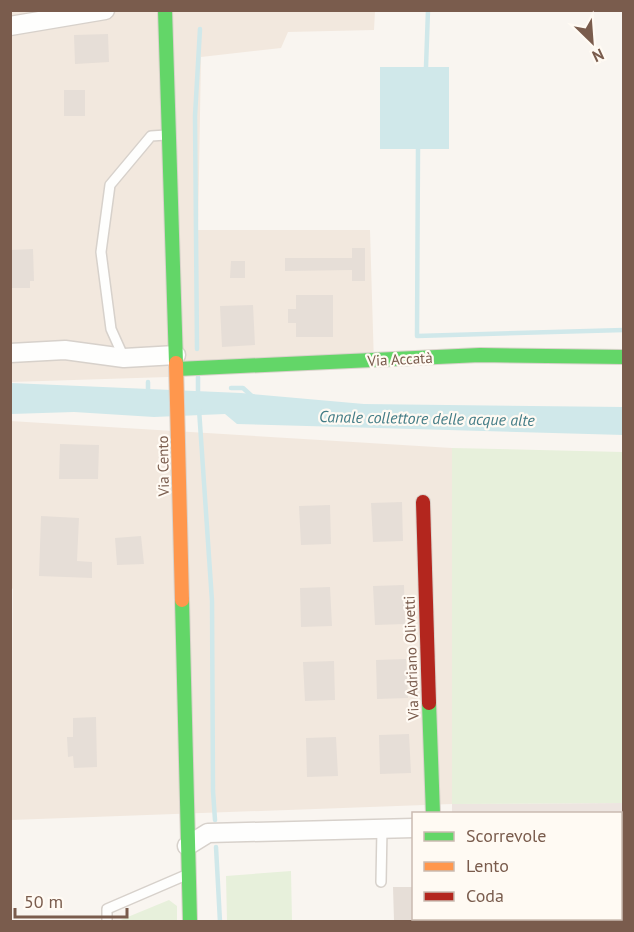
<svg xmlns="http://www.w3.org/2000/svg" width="634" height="932" font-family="'PT Sans',sans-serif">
  <rect width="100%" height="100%" fill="#f9f5f0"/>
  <path fill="#f2e8de" d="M 10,11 L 375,11 L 374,30 L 288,32 L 281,48 L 201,57 L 198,230 L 370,230 L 374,365 L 168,377 L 11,382 Z
    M 10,421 L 452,448 L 452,804 L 11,820 L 13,589 L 10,587 Z"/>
  <path fill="#ede5e0" d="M 623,803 L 623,921 L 456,921 L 456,918 L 620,918 L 620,814 L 452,813 L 452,804 Z"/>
  <path fill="#e7f0db" d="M 452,448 L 623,452 L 623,803 L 452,804 Z
    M 291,871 L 292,921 L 227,921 L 226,876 Z
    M 169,900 L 177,906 L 177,921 L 118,921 Z"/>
  <path fill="#d0e8ea" d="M 380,67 L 449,67 L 449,149 L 380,149 Z
    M 11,383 L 241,393 L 364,404 L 623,407 L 624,435 L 237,424 L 225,414 L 154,417 L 74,412 L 11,414 Z"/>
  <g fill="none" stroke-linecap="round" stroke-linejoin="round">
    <path stroke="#d0e8ea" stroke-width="4.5" d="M 426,67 L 428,10
      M 418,149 L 417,336 L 624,330
      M 197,349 L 195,116 L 200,29
      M 198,377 L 198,395
      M 148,382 L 148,394
      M 231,388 L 243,388 L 254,398
      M 199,409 L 212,601 L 213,791 L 215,820
      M 216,847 L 220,922"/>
  </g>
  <path fill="#e6ded7" d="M 108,34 L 109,62 L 75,64 L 74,35 Z
    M 64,90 L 85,90 L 85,116 L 64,116 Z
    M 352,248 L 365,248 L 365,281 L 352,281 L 352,270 L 285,271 L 285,258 L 352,258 Z
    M 33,249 L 34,281 L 30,281 L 30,288 L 10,288 L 10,250 Z
    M 231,261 L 245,261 L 245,278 L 230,278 Z
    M 296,295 L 333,295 L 333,337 L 296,337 L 296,323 L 288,323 L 288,309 L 296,309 Z
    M 253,305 L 255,345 L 222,347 L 220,306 Z
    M 60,444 L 99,445 L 98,479 L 59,479 Z
    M 402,502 L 403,541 L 373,542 L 371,503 Z
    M 330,505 L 331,544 L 301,545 L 299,506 Z
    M 41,516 L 79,518 L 77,561 L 92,562 L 92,578 L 39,576 Z
    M 141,536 L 144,564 L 117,565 L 115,538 Z
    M 404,585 L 405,624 L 375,625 L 373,586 Z
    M 330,587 L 332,626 L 301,627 L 300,588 Z
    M 406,659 L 408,698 L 377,699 L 376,660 Z
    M 334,661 L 335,700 L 305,701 L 303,662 Z
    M 96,717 L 97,767 L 74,768 L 73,756 L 68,757 L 67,737 L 73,737 L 73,718 Z
    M 409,734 L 411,773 L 380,774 L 379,735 Z
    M 336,737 L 338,776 L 307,777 L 306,738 Z
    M 393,887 L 414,887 L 414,921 L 394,921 Z"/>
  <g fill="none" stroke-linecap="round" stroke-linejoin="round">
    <defs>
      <path id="lane" d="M 124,358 L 111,329 L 101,252 L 110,185 L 151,136 L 166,135
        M 381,882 L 382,829
        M 107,922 L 107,909 L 186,875"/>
      <path id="street" d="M 10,26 L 105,10
        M 10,353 L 65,350 L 124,358 L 176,355
        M 620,827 L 624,827
        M 187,846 L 208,833 L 414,828
        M 529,918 L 529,922"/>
      <path id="fast" d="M 165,10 L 176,363
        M 177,369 L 480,355 L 624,357
        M 182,600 L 190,922
        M 429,703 L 433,814"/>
      <path id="slow" d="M 176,363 L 182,600"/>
      <path id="jam" d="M 423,502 L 429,703"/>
    </defs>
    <use href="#lane" stroke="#d7d1cb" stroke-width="12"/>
    <use href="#street" stroke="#d7d1cb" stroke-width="21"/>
    <use href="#fast" stroke="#d9d2cb" stroke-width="16"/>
    <use href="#slow" stroke="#d9d2cb" stroke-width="16"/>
    <use href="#jam" stroke="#d9d2cb" stroke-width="16"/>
    <use href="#lane" stroke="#fefefd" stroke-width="9"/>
    <use href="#street" stroke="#fefefd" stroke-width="18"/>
    <use href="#fast" stroke="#63d668" stroke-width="14"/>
    <use href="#slow" stroke="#ff974d" stroke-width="14"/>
    <use href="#jam" stroke="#b3261e" stroke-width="14"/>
  </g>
  <g text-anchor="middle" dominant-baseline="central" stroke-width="4.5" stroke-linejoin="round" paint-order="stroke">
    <g font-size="15" fill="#7a5c4d" stroke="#fffaf3">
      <text transform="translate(400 359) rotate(-3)">Via Accatà</text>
      <text transform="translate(163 466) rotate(-91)">Via Cento</text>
      <text transform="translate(411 658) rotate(-92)">Via Adriano Olivetti</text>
    </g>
    <g font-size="16" font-style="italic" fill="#437c86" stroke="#fffaf3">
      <text transform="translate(427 418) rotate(1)">Canale collettore delle acque alte</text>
    </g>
  </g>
  <rect width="634" height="932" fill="none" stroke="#7a5c4d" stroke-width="24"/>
  <rect x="412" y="812" width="210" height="108" fill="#fffaf3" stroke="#cabbb1" stroke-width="1.5"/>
  <rect x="424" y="832" width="30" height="9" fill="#63d668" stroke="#cabbb1" stroke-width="1.5"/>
  <text x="466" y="842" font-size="18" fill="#7a5c4d">Scorrevole</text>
  <rect x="424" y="862" width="30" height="9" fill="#ff974d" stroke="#cabbb1" stroke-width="1.5"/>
  <text x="466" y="872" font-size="18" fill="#7a5c4d">Lento</text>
  <rect x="424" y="892" width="30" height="9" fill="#b3261e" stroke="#cabbb1" stroke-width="1.5"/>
  <text x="466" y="902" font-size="18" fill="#7a5c4d">Coda</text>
  <g transform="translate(592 42) rotate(155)" stroke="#fffaf3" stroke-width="4.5" paint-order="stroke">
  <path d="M0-4.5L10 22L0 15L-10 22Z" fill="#7a5c4d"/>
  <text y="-9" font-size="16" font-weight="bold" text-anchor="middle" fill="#7a5c4d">N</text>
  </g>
  <path d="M15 908v9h112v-9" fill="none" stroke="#7a5c4d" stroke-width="3"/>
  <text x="24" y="908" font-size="18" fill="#7a5c4d" stroke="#fffaf3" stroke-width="4.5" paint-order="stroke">50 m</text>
</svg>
